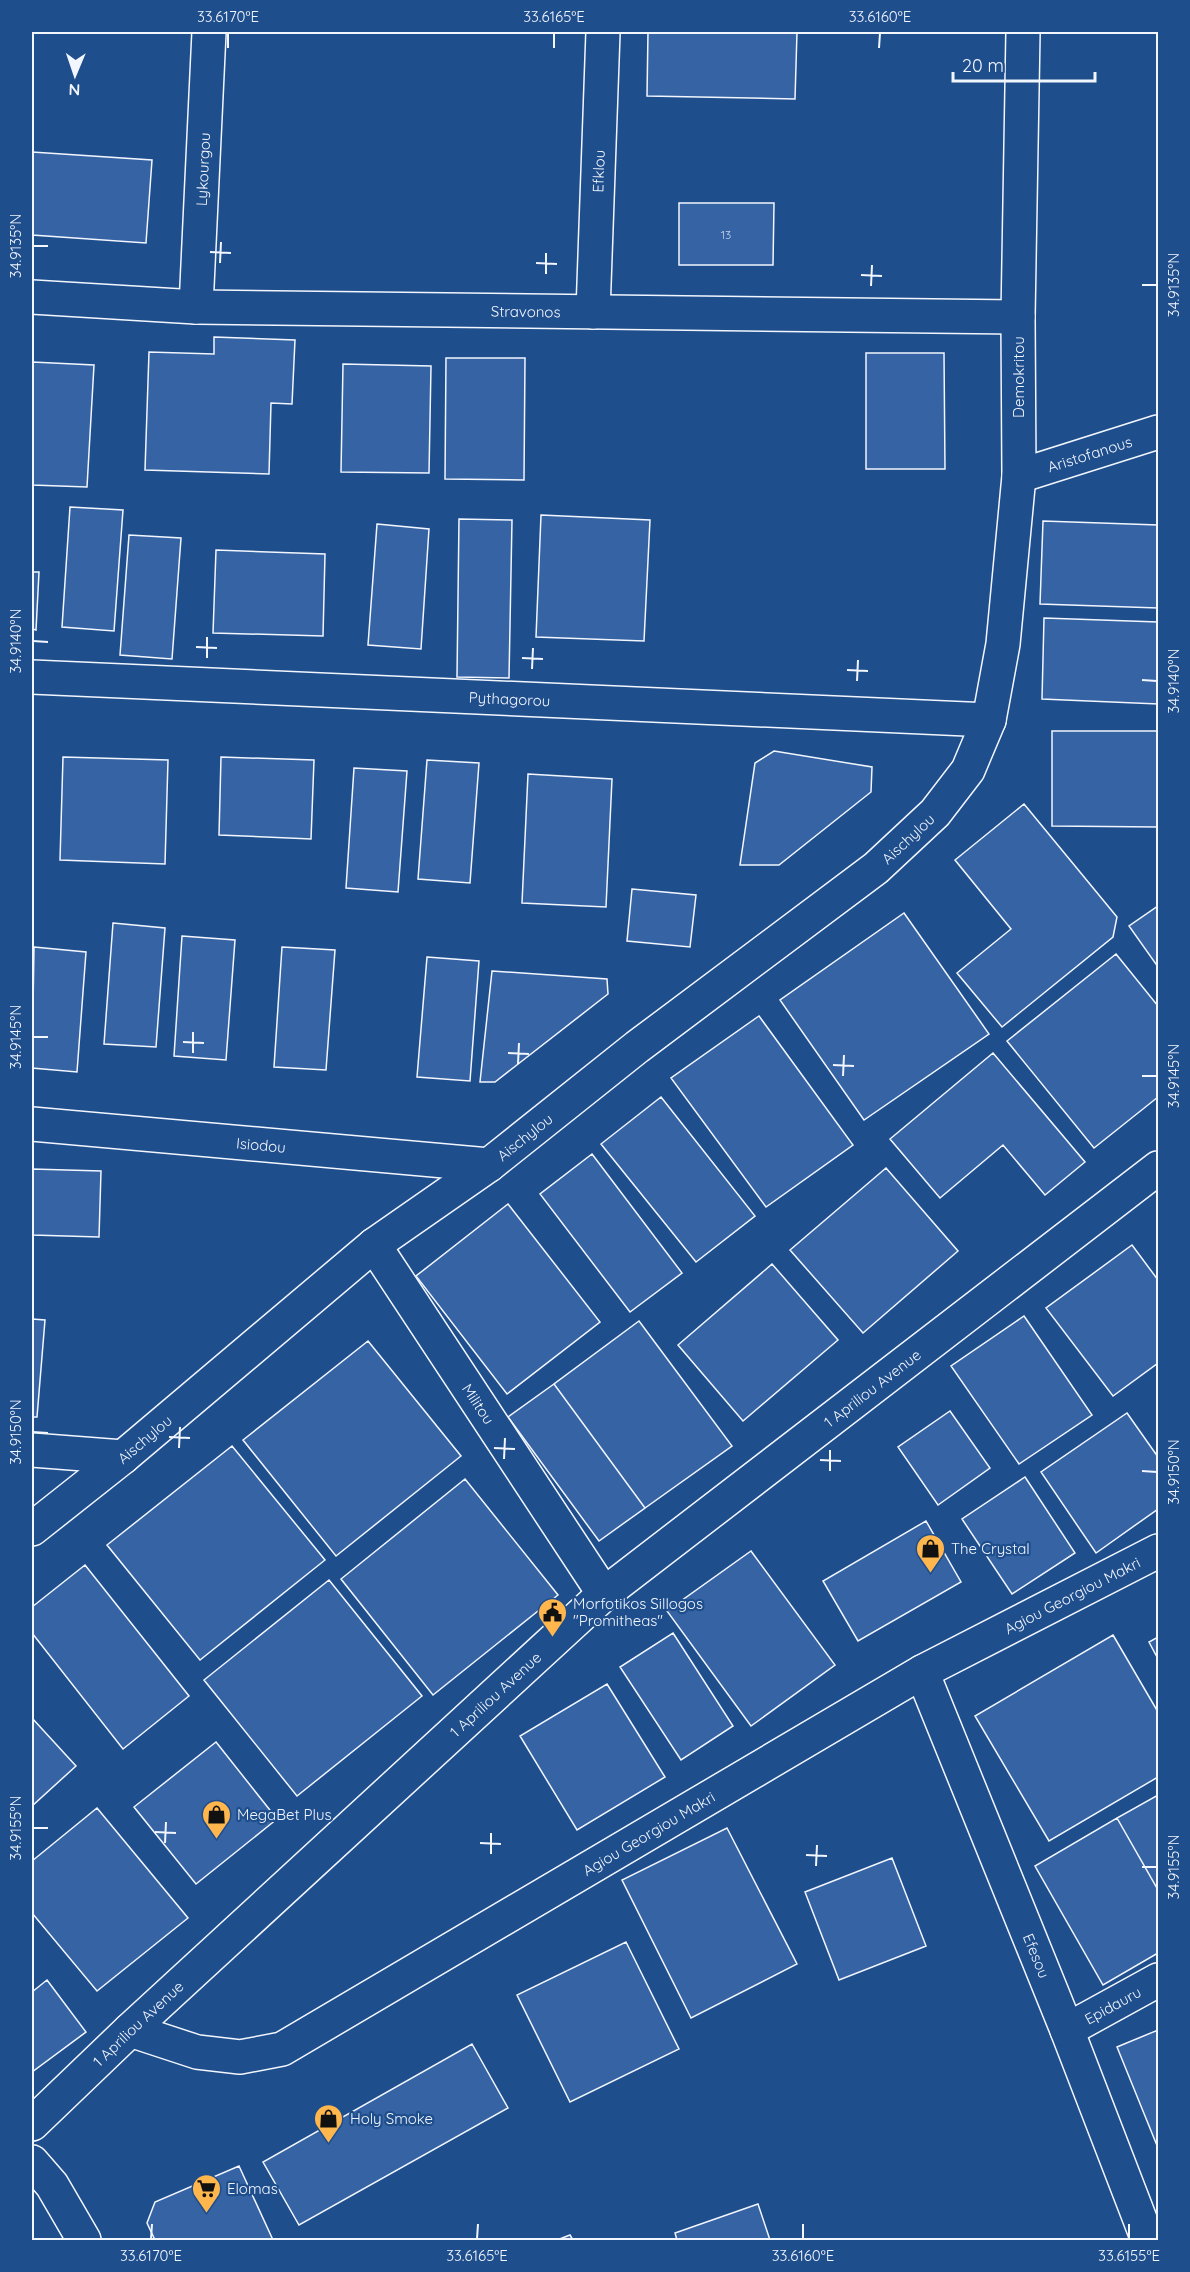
<svg xmlns="http://www.w3.org/2000/svg" width="1190" height="2272" font-family="Quicksand,sans-serif">
  <rect width="100%" height="100%" fill="#1f4e8c"/>
  <path fill="#3563a3" stroke="#f2f6ff" stroke-width="1.5" d="M 648,32 L 797,32 L 795,99 L 647,96 Z
    M 32,152 L 152,160 L 146,243 L 32,235 Z
    M 679,203 L 774,203 L 773,265 L 679,265 Z
    M 214,337 L 295,340 L 292,404 L 271,403 L 269,474 L 145,470 L 149,352 L 214,354 Z
    M 866,353 L 944,353 L 945,469 L 866,469 Z
    M 446,358 L 525,358 L 524,480 L 445,479 Z
    M 32,362 L 94,365 L 87,487 L 32,485 Z
    M 343,364 L 431,366 L 429,473 L 341,472 Z
    M 70,507 L 123,510 L 114,631 L 62,627 Z
    M 541,515 L 650,520 L 644,641 L 536,637 Z
    M 459,519 L 512,520 L 509,678 L 457,677 Z
    M 1043,521 L 1158,525 L 1158,608 L 1040,604 Z
    M 377,524 L 429,529 L 421,649 L 368,645 Z
    M 129,535 L 181,538 L 172,659 L 120,655 Z
    M 216,550 L 325,554 L 323,636 L 213,633 Z
    M 32,572 L 39,572 L 36,630 L 32,629 Z
    M 1044,618 L 1158,622 L 1158,704 L 1042,699 Z
    M 1052,731 L 1158,731 L 1158,827 L 1052,826 Z
    M 774,751 L 872,767 L 871,792 L 779,865 L 740,865 L 755,763 Z
    M 63,757 L 168,760 L 165,864 L 60,860 Z
    M 221,757 L 314,760 L 311,839 L 219,835 Z
    M 427,760 L 479,763 L 470,883 L 418,879 Z
    M 354,768 L 407,771 L 398,892 L 346,888 Z
    M 528,774 L 612,779 L 606,907 L 522,903 Z
    M 1024,804 L 1117,917 L 1113,937 L 1002,1027 L 957,973 L 1011,929 L 955,860 Z
    M 632,889 L 696,895 L 690,947 L 627,941 Z
    M 1158,906 L 1158,967 L 1129,926 Z
    M 904,913 L 989,1034 L 864,1120 L 780,1000 Z
    M 113,923 L 165,928 L 156,1047 L 104,1044 Z
    M 182,936 L 235,940 L 226,1060 L 174,1056 Z
    M 34,947 L 86,952 L 77,1072 L 32,1068 Z
    M 282,947 L 335,950 L 326,1070 L 274,1067 Z
    M 1116,954 L 1158,1006 L 1158,1097 L 1094,1148 L 1007,1041 Z
    M 427,957 L 479,961 L 470,1081 L 417,1077 Z
    M 492,971 L 607,979 L 608,994 L 495,1082 L 480,1082 Z
    M 759,1016 L 853,1145 L 766,1207 L 671,1078 Z
    M 993,1053 L 1085,1162 L 1045,1195 L 1003,1145 L 940,1198 L 890,1139 Z
    M 661,1097 L 755,1216 L 696,1262 L 601,1144 Z
    M 592,1154 L 682,1273 L 630,1312 L 540,1194 Z
    M 886,1168 L 958,1251 L 863,1333 L 790,1250 Z
    M 32,1169 L 101,1171 L 99,1237 L 32,1235 Z
    M 508,1204 L 600,1322 L 507,1394 L 416,1276 Z
    M 1132,1245 L 1158,1280 L 1158,1363 L 1113,1396 L 1046,1308 Z
    M 772,1264 L 838,1340 L 743,1421 L 678,1345 Z
    M 1024,1316 L 1092,1415 L 1019,1464 L 951,1366 Z
    M 32,1319 L 45,1320 L 37,1417 L 32,1417 Z
    M 639,1321 L 732,1446 L 645,1508 L 554,1384 Z
    M 368,1341 L 461,1456 L 336,1556 L 243,1440 Z
    M 554,1384 L 645,1508 L 599,1541 L 508,1417 Z
    M 950,1411 L 990,1468 L 938,1505 L 898,1447 Z
    M 1127,1413 L 1158,1457 L 1158,1509 L 1096,1553 L 1041,1472 Z
    M 232,1446 L 325,1560 L 200,1660 L 107,1545 Z
    M 1025,1477 L 1075,1553 L 1012,1594 L 962,1519 Z
    M 465,1479 L 558,1595 L 433,1695 L 341,1579 Z
    M 926,1521 L 961,1582 L 858,1641 L 823,1581 Z
    M 751,1551 L 835,1665 L 751,1726 L 667,1611 Z
    M 85,1565 L 189,1696 L 123,1749 L 32,1633 L 32,1607 Z
    M 329,1580 L 422,1696 L 297,1796 L 204,1680 Z
    M 673,1633 L 733,1726 L 681,1760 L 620,1667 Z
    M 1113,1635 L 1158,1712 L 1158,1777 L 1049,1841 L 975,1716 Z
    M 1158,1637 L 1158,1659 L 1149,1642 Z
    M 607,1684 L 665,1777 L 577,1830 L 520,1736 Z
    M 32,1718 L 76,1766 L 32,1806 Z
    M 216,1742 L 277,1819 L 196,1884 L 134,1807 Z
    M 1158,1795 L 1158,1890 L 1117,1818 Z
    M 97,1808 L 188,1918 L 97,1991 L 32,1913 L 32,1861 Z
    M 1117,1818 L 1158,1890 L 1158,1953 L 1103,1985 L 1035,1866 Z
    M 727,1828 L 797,1964 L 691,2018 L 622,1880 Z
    M 892,1858 L 926,1946 L 839,1980 L 805,1892 Z
    M 626,1942 L 679,2049 L 570,2102 L 517,1995 Z
    M 47,1980 L 86,2032 L 32,2072 L 32,1992 Z
    M 1158,2030 L 1158,2148 L 1117,2047 Z
    M 472,2044 L 508,2108 L 299,2225 L 263,2162 Z
    M 239,2166 L 273,2240 L 155,2240 L 147,2223 L 155,2202 Z
    M 758,2204 L 770,2240 L 677,2240 L 675,2233 Z
    M 570,2235 L 573,2240 L 557,2240 Z"/>
  <g fill="none" stroke-linecap="round" stroke-linejoin="round">
    <defs>
      <g id="minor">
        <path id="s1" d="M 32,297 L 196,307 L 1018,317"/>
        <path id="s2" d="M 196,307 L 209,32"/>
        <path id="s3" d="M 593,312 L 603,32"/>
        <path id="s4" d="M 1019,476 L 1158,432"/>
        <path id="s5" d="M 32,677 L 989,720"/>
        <path id="s6" d="M 32,1124 L 489,1165"/>
        <path id="s7" d="M 374,1245 L 604,1594"/>
        <path d="M 32,1450 L 123,1457"/>
        <path id="s8" d="M 32,1529 L 123,1457 L 374,1245 L 489,1165 L 637,1047 L 876,868 L 935,813 L 968,770 L 989,720 L 1003,644 L 1019,476 L 1018,317 L 1023,32"/>
        <path id="s9" d="M 922,1672 L 1067,2030 L 1148,2240"/>
        <path id="s10" d="M 1067,2030 L 1158,1980"/>
        <path d="M 32,2162 L 52,2185 L 84,2240"/>
      </g>
      <g id="tertiary">
        <path id="s11" d="M 130,2030 L 197,2052 L 240,2057 L 282,2049 L 922,1672 L 1158,1551"/>
      </g>
      <g id="secondary">
        <path id="s12" d="M 32,2124 L 130,2030 L 604,1594 L 1158,1168"/>
      </g>
    </defs>
    <use href="#minor" stroke="#f2f6ff" stroke-width="36"/>
    <use href="#tertiary" stroke="#f2f6ff" stroke-width="36"/>
    <use href="#secondary" stroke="#f2f6ff" stroke-width="36"/>
    <use href="#minor" stroke="#1f4e8c" stroke-width="33"/>
    <use href="#tertiary" stroke="#1f4e8c" stroke-width="33"/>
    <use href="#secondary" stroke="#1f4e8c" stroke-width="33"/>
  </g>
  <path fill="none" stroke="#f2f6ff" stroke-width="2" d="M 228,48 L 228,33M 554,48 L 554,33M 879,48 L 880,33M 33,246 L 48,246M 210,252 L 231,253M 220,263 L 221,242M 536,263 L 557,264M 546,274 L 546,253M 861,275 L 882,276M 1142,285 L 1157,285M 871,286 L 872,265M 33,641 L 48,642M 196,647 L 217,648M 207,658 L 207,637M 522,658 L 543,659M 532,669 L 533,648M 847,670 L 868,671M 1142,680 L 1157,681M 857,681 L 858,660M 33,1037 L 48,1037M 183,1042 L 204,1043M 193,1053 L 193,1032M 508,1053 L 529,1054M 518,1064 L 519,1043M 833,1065 L 854,1066M 843,1076 L 844,1055M 1142,1076 L 1157,1076M 33,1432 L 48,1433M 169,1437 L 190,1438M 179,1448 L 180,1427M 494,1448 L 515,1449M 504,1459 L 505,1438M 820,1460 L 841,1461M 830,1471 L 830,1450M 1142,1471 L 1157,1472M 33,1828 L 48,1828M 155,1832 L 176,1833M 165,1843 L 166,1822M 480,1843 L 501,1844M 491,1854 L 491,1833M 806,1855 L 827,1856M 816,1866 L 817,1845M 1142,1867 L 1157,1867M 151,2239 L 152,2224M 477,2239 L 478,2224M 803,2239 L 803,2224M 1129,2239 L 1129,2224"/>
  <defs>
    <symbol id="shop-pin" viewBox="-11 -11 22 30"><path d="M0 17L-7.5 6A9.5 9.5 0 1 1 7.5 6Z" fill="#ffb74d" stroke="#1f4e8c"/><path d="M-5-2.5h2.3a2.7 3.5 0 0 1 5.4 0H5L5.5 6h-11ZM-1.5-2.5h3a1.5 2.3 0 0 0-3 0Z" fill="#111"/></symbol>
    <symbol id="civic-pin" viewBox="-11 -11 22 30"><path d="M0 17L-7.5 6A9.5 9.5 0 1 1 7.5 6Z" fill="#ffb74d" stroke="#1f4e8c"/><path d="M-.6-6.5H3V-4.5H.6V-3L4-1V1h2V6H-6V1h2V-1L-.6-3ZM-1.2 2.5V6h2.4V2.5Z" fill="#111"/></symbol>
    <symbol id="supermarket-pin" viewBox="-11 -11 22 30"><path d="M0 17L-7.5 6A9.5 9.5 0 1 1 7.5 6Z" fill="#ffb74d" stroke="#1f4e8c"/><path d="M-6-5.5h2.5l.6 2H6L4.5 2H-2.5L-4.4-4H-6ZM-1.5 3.2a1.3 1.3 0 1 0 .1 0ZM3 3.2a1.3 1.3 0 1 0 .1 0Z" fill="#111"/></symbol>
  </defs>
  <g fill-rule="evenodd">
    <use href="#shop-pin" x="914" y="1532" width="33" height="45"/>
    <use href="#civic-pin" x="536" y="1596" width="33" height="45"/>
    <use href="#shop-pin" x="200" y="1798" width="33" height="45"/>
    <use href="#shop-pin" x="312" y="2102" width="33" height="45"/>
    <use href="#supermarket-pin" x="190" y="2172" width="33" height="45"/>
  </g>
  <g text-anchor="middle" dominant-baseline="central" stroke-width="4.5" stroke-linejoin="round" paint-order="stroke">
    <g font-size="12" fill="#c3d1e8">
      <text x="726" y="234">13</text>
    </g>
    <g font-size="15" fill="#f2f6ff" stroke="#1f4e8c">
      <text stroke="none"><textPath href="#s2" startOffset="138">Lykourgou</textPath></text>
      <text stroke="none"><textPath href="#s3" startOffset="141">Efklou</textPath></text>
      <text stroke="none"><textPath href="#s1" startOffset="494">Stravonos</textPath></text>
      <text transform="translate(1018 377) rotate(-90)">Demokritou</text>
      <text stroke="none"><textPath href="#s4" startOffset="74">Aristofanous</textPath></text>
      <text stroke="none"><textPath href="#s5" startOffset="478">Pythagorou</textPath></text>
      <text stroke="none"><textPath href="#s8" startOffset="1116">Aischylou</textPath></text>
      <text stroke="none"><textPath href="#s8" startOffset="630">Aischylou</textPath></text>
      <text stroke="none"><textPath href="#s6" startOffset="230">Isiodou</textPath></text>
      <text stroke="none"><textPath href="#s12" startOffset="1118">1 Apriliou Avenue</textPath></text>
      <text stroke="none"><textPath href="#s7" startOffset="190">Militou</textPath></text>
      <text stroke="none"><textPath href="#s8" startOffset="144">Aischylou</textPath></text>
      <text stroke="none"><textPath href="#s11" startOffset="1068">Agiou Georgiou Makri</textPath></text>
      <text stroke="none"><textPath href="#s12" startOffset="632">1 Apriliou Avenue</textPath></text>
      <text stroke="none"><textPath href="#s11" startOffset="582">Agiou Georgiou Makri</textPath></text>
      <text stroke="none"><textPath href="#s9" startOffset="306">Efesou</textPath></text>
      <text stroke="none"><textPath href="#s10" startOffset="52">Epidauru</textPath></text>
      <text stroke="none"><textPath href="#s12" startOffset="146">1 Apriliou Avenue</textPath></text>
    </g>
    <g font-size="15" fill="#f2f6ff" stroke="#1f4e8c" text-anchor="start">
      <text x="951" y="1548">The Crystal</text>
      <text x="573" y="1603">Morfotikos Sillogos<tspan x="573" dy="17">"Promitheas"</tspan></text>
      <text x="237" y="1814">MegaBet Plus</text>
      <text x="350" y="2118">Holy Smoke</text>
      <text x="227" y="2188">Elomas</text>
    </g>
  </g>
  <rect width="1190" height="2272" fill="none" stroke="#1f4e8c" stroke-width="66"/>
  <g transform="translate(75 75) rotate(182)" stroke="#1f4e8c" stroke-width="4.5" paint-order="stroke">
  <path d="M0-4.5L10 22L0 15L-10 22Z" fill="#f2f6ff"/>
  <text y="-9" font-size="16" font-weight="bold" text-anchor="middle" fill="#f2f6ff">N</text>
  </g>
  <path d="M953 72v9h142v-9" fill="none" stroke="#f2f6ff" stroke-width="3"/>
  <text x="962" y="72" font-size="18" fill="#f2f6ff" stroke="#1f4e8c" stroke-width="4.5" paint-order="stroke">20 m</text>
  <rect x="33" y="33" width="1124" height="2206" fill="none" stroke="#f2f6ff" stroke-width="2"/>
  <g font-size="15" text-anchor="middle" fill="#f2f6ff">
    <text x="228" y="22">33.6170°E</text>
    <text x="554" y="22">33.6165°E</text>
    <text x="880" y="22">33.6160°E</text>
    <text transform="translate(16 246) rotate(-90)" y="5">34.9135°N</text>
    <text transform="translate(1174 285) rotate(-90)" y="5">34.9135°N</text>
    <text transform="translate(16 641) rotate(-90)" y="5">34.9140°N</text>
    <text transform="translate(1174 681) rotate(-90)" y="5">34.9140°N</text>
    <text transform="translate(16 1037) rotate(-90)" y="5">34.9145°N</text>
    <text transform="translate(1174 1076) rotate(-90)" y="5">34.9145°N</text>
    <text transform="translate(16 1432) rotate(-90)" y="5">34.9150°N</text>
    <text transform="translate(1174 1472) rotate(-90)" y="5">34.9150°N</text>
    <text transform="translate(16 1828) rotate(-90)" y="5">34.9155°N</text>
    <text transform="translate(1174 1867) rotate(-90)" y="5">34.9155°N</text>
    <text x="151" y="2261">33.6170°E</text>
    <text x="477" y="2261">33.6165°E</text>
    <text x="803" y="2261">33.6160°E</text>
    <text x="1129" y="2261">33.6155°E</text>
  </g>
</svg>
